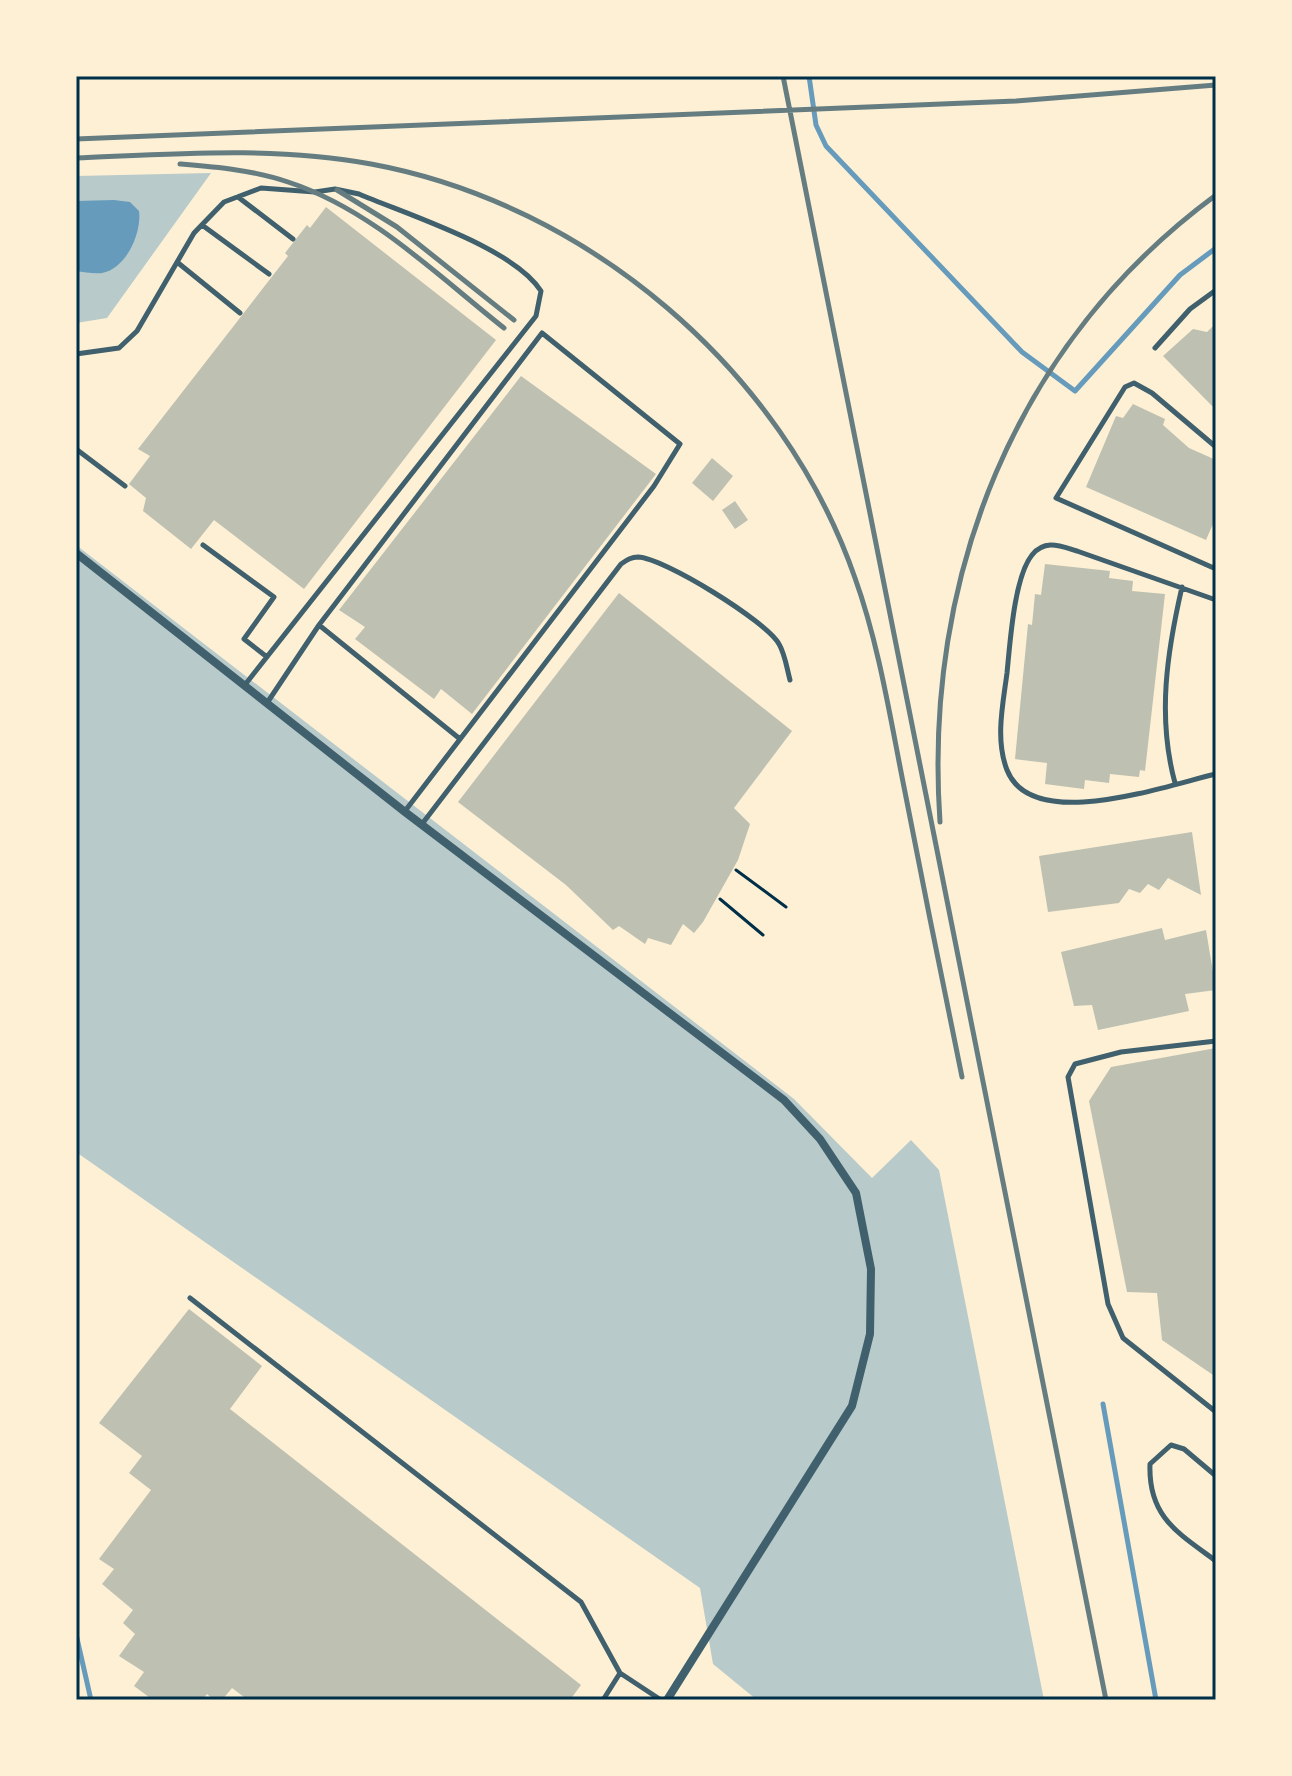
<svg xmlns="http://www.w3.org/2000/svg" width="1292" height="1776" font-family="Roboto,sans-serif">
  <rect width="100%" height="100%" fill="#fdf0d5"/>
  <path fill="#b9caca" d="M 211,173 L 107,318 L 76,323 L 76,176 Z
    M 76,545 L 794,1099 L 872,1178 L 911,1140 L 939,1170 L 1044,1700 L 757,1700 L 713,1664 L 700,1588 L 76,1152 Z"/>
  <path fill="#669bbc" d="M 114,200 L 130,202 L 139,211 C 142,233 126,269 102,273 C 94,274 84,272 76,271 L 76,201 Z"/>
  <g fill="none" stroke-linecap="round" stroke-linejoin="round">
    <path stroke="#669bbc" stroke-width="5" d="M 809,76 L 816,125 L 826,146 L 1022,352 L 1075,391 L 1180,275 L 1216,248
      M 1103,1404 L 1156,1700
      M 76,1634 L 91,1700"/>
  </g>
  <path fill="#bec0b2" d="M 326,207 L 496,340 L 304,589 L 214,520 L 191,549 L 143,511 L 146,498 L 129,484 L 150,456 L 138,449 L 288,256 L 285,253 L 307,225 L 310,228 Z
    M 1216,323 L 1216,410 L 1163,356 L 1193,329 L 1207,332 Z
    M 521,376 L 656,474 L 472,714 L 441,689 L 434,699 L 355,639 L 365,627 L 339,610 Z
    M 1133,404 L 1165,419 L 1163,425 L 1189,448 L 1216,460 L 1216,517 L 1206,540 L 1086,487 L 1116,416 L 1123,418 Z
    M 712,458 L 733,476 L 713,501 L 692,483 Z
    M 735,501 L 748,520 L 735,529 L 722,510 Z
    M 1045,564 L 1110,571 L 1109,578 L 1133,581 L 1132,591 L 1165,594 L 1145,771 L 1140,770 L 1139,777 L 1110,774 L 1109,783 L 1085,780 L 1084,789 L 1045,784 L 1047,763 L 1015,759 L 1028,624 L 1032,625 L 1035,594 L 1041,595 Z
    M 619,593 L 792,731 L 734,808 L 750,824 L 738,860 L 703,922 L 694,933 L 683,924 L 671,945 L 648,938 L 645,944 L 619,926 L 613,930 L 566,885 L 458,802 Z
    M 1192,832 L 1201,895 L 1168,878 L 1159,890 L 1148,884 L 1140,893 L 1129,889 L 1119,903 L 1048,912 L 1039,856 Z
    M 1162,928 L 1165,940 L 1206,930 L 1216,990 L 1185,994 L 1189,1011 L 1098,1030 L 1092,1005 L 1074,1006 L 1061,952 Z
    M 1216,1048 L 1216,1377 L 1162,1340 L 1157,1293 L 1127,1292 L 1089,1101 L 1111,1067 Z
    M 189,1309 L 262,1366 L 230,1409 L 581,1685 L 570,1700 L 248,1700 L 232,1688 L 222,1700 L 214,1700 L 207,1694 L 202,1700 L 153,1700 L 134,1686 L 144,1672 L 119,1656 L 135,1634 L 123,1623 L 133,1610 L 102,1584 L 114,1569 L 99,1559 L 151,1490 L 129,1473 L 142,1456 L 99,1423 Z"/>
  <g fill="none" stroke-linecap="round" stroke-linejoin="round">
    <path stroke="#003049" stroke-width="3" d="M 736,870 L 786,907
      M 720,899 L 763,935"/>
    <path stroke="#3f606c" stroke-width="5" d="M 238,197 L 293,239
      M 202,225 L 269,274
      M 177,262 L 240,313
      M 1155,348 L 1190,309 L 1216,290
      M 76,354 L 119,348 L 137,331 L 194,233 L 224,202 L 261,188 L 315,192 L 335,189 L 359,194 C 408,215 514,248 541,291 L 536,316 L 244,686
      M 1216,447 L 1152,393 L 1134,383 L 1125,387 L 1056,498 L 1216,569
      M 76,449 L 125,486
      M 203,545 L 274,597 L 244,639 L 267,657
      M 1216,600 L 1077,551 C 1060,546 1045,539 1032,555 C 1014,577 1010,644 1007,673 C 1003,704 995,739 1007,770 C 1032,834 1167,785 1216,774
      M 319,625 L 460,739
      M 267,703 L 319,625 L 542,333 L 680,444 L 654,486 L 405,811
      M 1175,783 C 1157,717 1167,652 1182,587
      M 422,824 L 621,564 C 627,560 631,557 638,557 C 664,558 766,621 779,644 C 785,654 787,669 790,680
      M 1216,1041 L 1121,1052 L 1075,1064 L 1068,1077 L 1108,1304 L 1123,1338 L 1216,1412
      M 190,1298 L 581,1602 L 620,1673
      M 1216,1476 L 1184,1449 L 1171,1445 L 1150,1464 C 1148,1517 1178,1533 1216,1561
      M 603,1700 L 620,1673 L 661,1700"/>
    <path stroke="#3f606c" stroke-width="8" d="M 76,553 L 405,812 L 784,1100 L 820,1139 L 856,1193 L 871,1269 L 870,1334 L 852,1406 L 667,1700"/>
    <path stroke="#657d81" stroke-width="5" d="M 783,76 L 1106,1700
      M 76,139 L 1016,101 L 1216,85
      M 76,158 C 174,154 274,146 371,164 C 588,204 783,370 855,578 C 879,645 890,717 904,787 C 923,884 942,980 962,1077
      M 180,164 C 216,167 253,170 288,182 C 371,209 437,275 504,328
      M 337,190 L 397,227 L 514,320
      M 940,822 C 923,577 1015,343 1216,195"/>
  </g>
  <rect width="1292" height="1776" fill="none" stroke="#fdf0d5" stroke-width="156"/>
  <rect x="78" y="78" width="1136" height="1620" fill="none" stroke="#003049" stroke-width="3"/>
</svg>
